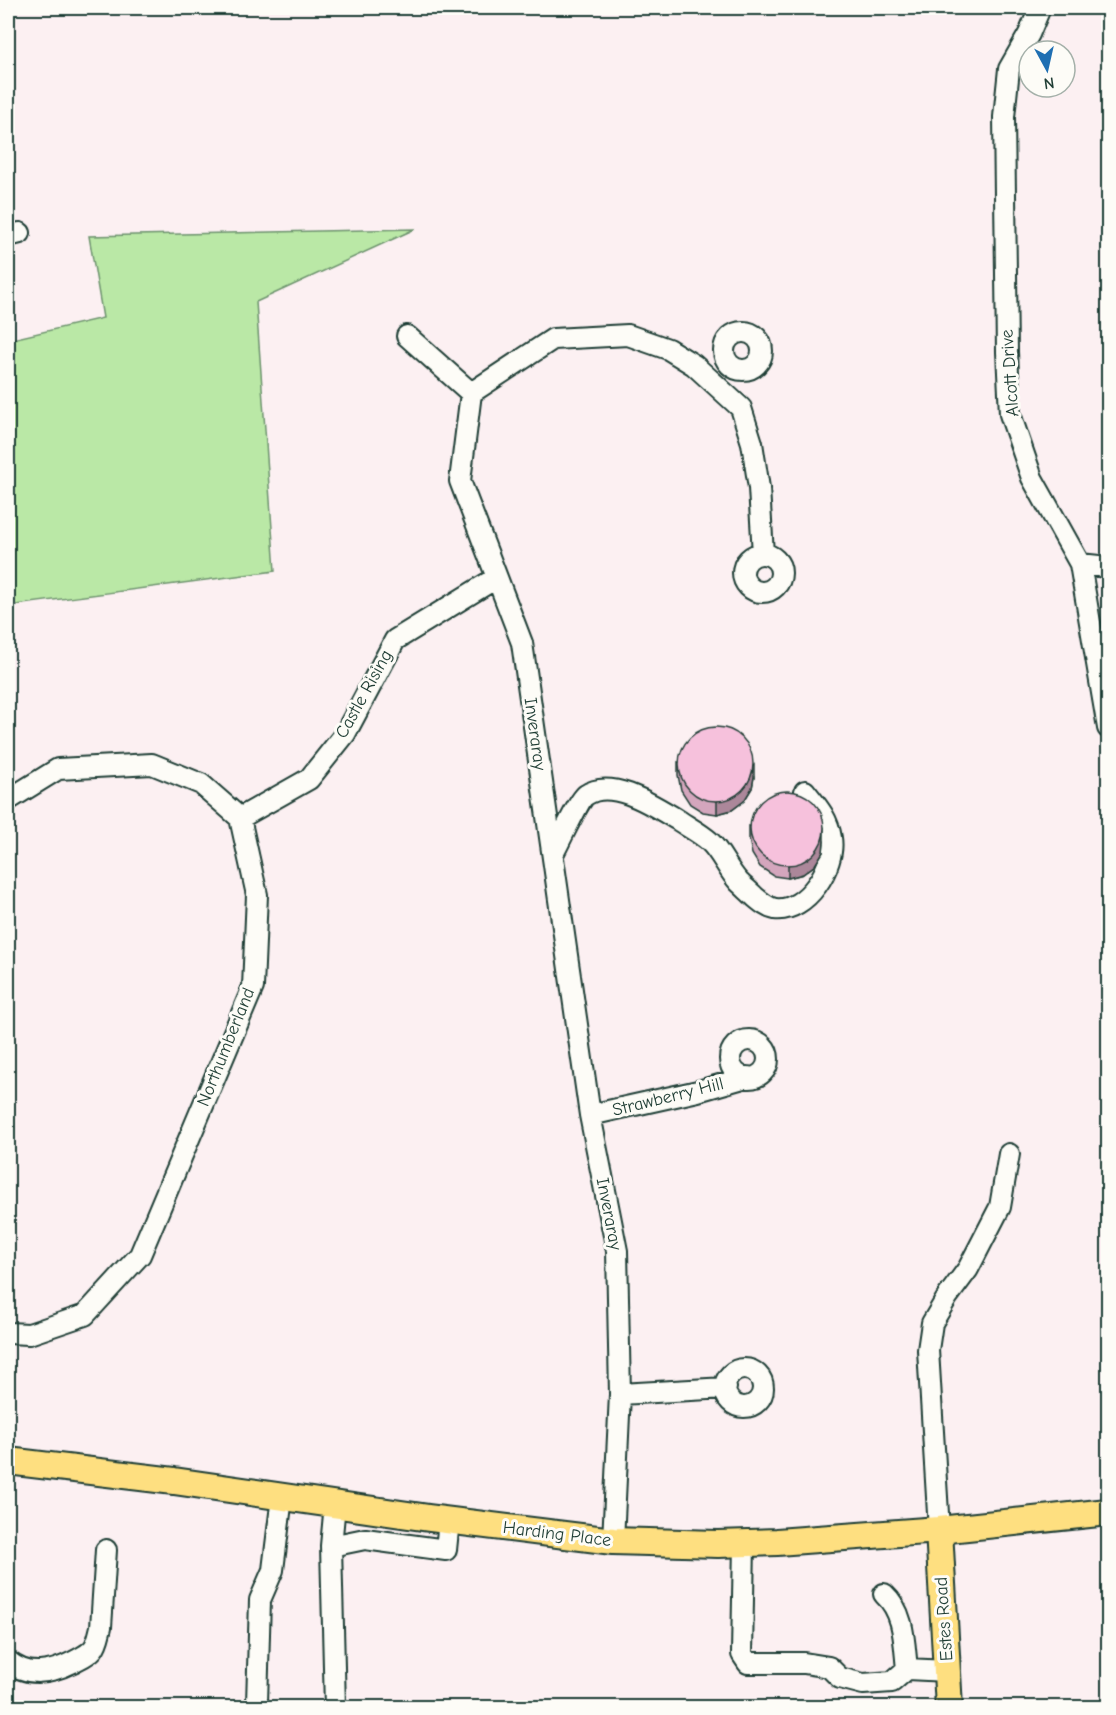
<svg xmlns="http://www.w3.org/2000/svg" width="1116" height="1715" font-family="'Comic Neue',sans-serif">
  <rect width="100%" height="100%" fill="#fcf0f2"/>
  <filter id="ink" filterUnits="userSpaceOnUse"><feTurbulence type="fractalNoise" baseFrequency=".0167" numOctaves="2"/><feDisplacementMap in="SourceGraphic" scale="12" xChannelSelector="R" yChannelSelector="G"/><feConvolveMatrix kernelMatrix="1 2 1 2 8 2 1 2 1" color-interpolation-filters="sRGB"/></filter>
  <g filter="url(#ink)">
    <path fill="#bae8a6" stroke="#6c926d" stroke-width="1.5" d="M 415,229 L 256,302 L 275,571 L 8,606 L 8,340 L 103,318 L 89,236 Z"/>
    <g fill="none" stroke-linecap="round" stroke-linejoin="round">
      <defs>
        <path id="minor" d="M 1040,8 L 1029,34 L 1009,69 L 1004,117 L 1007,352 L 1010,414 L 1032,478 L 1080,564 L 1108,728
          M 8,236 L 20,233
          M724 351a19 19 0 1 1 38 0a19 19 0 1 1-38 0Z
          M 407,336 L 471,393
          M743 573a19 19 0 1 1 38 0a19 19 0 1 1-38 0Z
          M 1080,564 L 1108,567
          M 8,800 L 58,769 L 152,764 L 201,784 L 240,818 L 257,895 L 253,987 L 140,1255 L 85,1315 L 29,1334 L 8,1333
          M 240,818 L 309,779 L 345,734 L 395,640 L 496,578
          M 553,854 C 558,845 580,798 586,795 C 612,777 656,807 678,820 C 688,827 700,833 709,841 C 721,852 727,869 739,882 C 744,887 750,892 755,897 C 761,902 768,908 775,909 C 806,913 836,866 831,838 C 828,818 817,806 805,791
          M730 1059a19 19 0 1 1 38 0a19 19 0 1 1-38 0Z
          M 590,1115 L 698,1091 L 747,1077
          M725 1388a19 19 0 1 1 38 0a19 19 0 1 1-38 0Z
          M 620,1394 L 726,1388
          M 335,1504 L 331,1546 L 335,1708
          M 939,1530 L 928,1350 L 932,1323 L 948,1296 L 968,1269 L 1000,1207 L 1009,1154
          M 613,1541 L 620,1394 L 617,1251 L 590,1115 L 522,643 L 460,481 L 471,393 L 553,339 L 628,335 L 668,349 L 694,365 L 741,408 L 752,443 L 759,488 L 763,554
          M 744,1543 L 742,1654 L 748,1663 L 804,1663 L 829,1667 L 840,1678 L 863,1684 L 892,1682 L 907,1669 L 947,1671
          M 331,1546 L 365,1539 L 446,1550 L 449,1520
          M 884,1594 C 905,1613 904,1643 907,1669
          M 8,1661 C 28,1678 51,1673 73,1662 C 80,1658 88,1655 93,1649 C 98,1643 99,1634 101,1627 L 106,1550
          M 257,1703 L 260,1600 L 273,1570 L 282,1497"/>
        <path id="major" d="M 8,1461 L 174,1481 L 429,1518 L 613,1541 L 718,1544 L 777,1542 L 939,1530 L 1108,1512
          M 939,1530 L 949,1708"/>
      </defs>
      <use href="#minor" stroke="#1f3d34" stroke-width="24"/>
      <use href="#major" stroke="#1f3d34" stroke-width="30"/>
      <use href="#minor" stroke="#fdfcf7" stroke-width="20"/>
      <use href="#major" stroke="#fedf80" stroke-width="26"/>
    </g>
    <path fill="#d4a6bd" stroke="#1f3d34" stroke-width="1.5" d="M 678,762 L 754,777 L 752,788 L 744,801 L 732,810 L 717,814 L 703,812 L 690,804 L 681,790 L 678,775 Z
      M 749,826 L 824,841 L 823,852 L 815,865 L 803,874 L 788,878 L 774,876 L 760,867 L 752,854 L 749,839 Z"/>
    <path fill="#ac879a" stroke="#1f3d34" stroke-width="1.5" d="M 754,765 L 754,777 L 752,788 L 744,801 L 732,810 L 717,814 L 717,801 Z
      M 824,828 L 824,841 L 823,852 L 815,865 L 803,874 L 788,878 L 788,865 Z"/>
    <path fill="#f6c1dc" stroke="#1f3d34" stroke-width="1.5" d="M679 764a37 37 0 1 1 74 0a37 37 0 1 1-74 0Z
      M750 828a37 37 0 1 1 74 0a37 37 0 1 1-74 0Z"/>
  </g>
  <g text-anchor="middle" dominant-baseline="central" stroke-width="6" stroke-linejoin="round" paint-order="stroke">
    <g font-size="18" fill="#1f3d34" stroke="#fdfcf7">
      <text transform="translate(1010 373) rotate(-94)">Alcott Drive</text>
      <text transform="translate(364 694) rotate(-61)">Castle Rising</text>
      <text transform="translate(535 734) rotate(82)">Inveraray</text>
      <text transform="translate(226 1047) rotate(-68)">Northumberland</text>
      <text transform="translate(668 1097) rotate(-14)">Strawberry Hill</text>
      <text transform="translate(609 1214) rotate(79)">Inveraray</text>
      <text transform="translate(557 1534) rotate(7)">Harding Place</text>
      <text transform="translate(944 1619) rotate(-94)">Estes Road</text>
    </g>
  </g>
  <rect width="1116" height="1715" fill="none" stroke="#fdfcf7" stroke-width="30"/>
  <rect x="15" y="15" width="1086" height="1685" fill="none" stroke="#1f3d34" stroke-width="2" filter="url(#ink)"/>
  <g transform="translate(1047 69) rotate(172)"><circle r="28" fill="#fdfcf7" stroke="#a4b0a9" stroke-width="1.5"/>
  <path d="M0-4.5L10 22L0 15L-10 22Z" fill="#1f6fb2"/>
  <text y="-9" font-size="16" font-weight="bold" text-anchor="middle" fill="#1f3d34">N</text>
  </g>
</svg>
